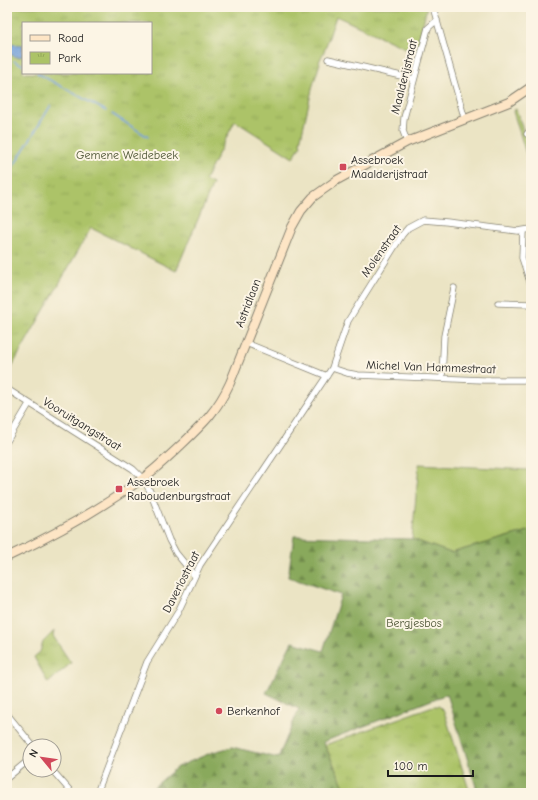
<svg xmlns="http://www.w3.org/2000/svg" width="538" height="800" font-family="'Comic Neue',sans-serif">
  <defs>
    <pattern id="forest-firs" width="22" height="20" patternUnits="userSpaceOnUse"><rect width="22" height="20" fill="#89a95c"/><path d="M5 1l3.5 6h-7zM16 11l3.5 6h-7z" fill="#6f894b"/></pattern>
    <pattern id="park-tufts" width="24" height="20" patternUnits="userSpaceOnUse"><rect width="24" height="20" fill="#acc367"/><path d="M3 7l-1-3M5 7V3M7 7l1-3M15 17l-1-3M17 17v-4M19 17l1-3" fill="none" stroke="#93a759"/></pattern>
  </defs>
  <rect width="100%" height="100%" fill="#fcf5e5"/>
  <filter id="ink" filterUnits="userSpaceOnUse"><feTurbulence type="fractalNoise" baseFrequency=".025" numOctaves="2"/><feDisplacementMap in="SourceGraphic" scale="8" xChannelSelector="R" yChannelSelector="G"/><feConvolveMatrix kernelMatrix="1 2 1 2 8 2 1 2 1" color-interpolation-filters="sRGB"/></filter>
  <filter id="wash" filterUnits="userSpaceOnUse"><feTurbulence type="fractalNoise" baseFrequency=".012" numOctaves="4" result="noise"/><feDisplacementMap in="SourceGraphic" scale="16" xChannelSelector="R" yChannelSelector="G"/><feGaussianBlur stdDeviation="0.9" result="paint"/><feColorMatrix in="noise" values="0 0 0 0 0 0 0 0 0 0 0 0 0 0 0 0 0 1.4 0 .05"/><feComposite in="paint" operator="in"/></filter>
  <g filter="url(#wash)">
    <rect width="100%" height="100%" fill="#ebe4c4"/>
    <path fill="#acc367" stroke="#647042" d="M 516,109 L 531,155 L 531,170 L 513,111 Z
      M 531,444 L 531,530 L 451,553 L 412,539 L 419,464 L 529,470 Z"/>
    <path fill="url(#forest-firs)" stroke="#52623c" d="M 531,530 L 531,793 L 478,793 L 447,694 L 323,742 L 347,793 L 147,793 L 177,767 L 213,752 L 232,747 L 278,758 L 299,709 L 266,693 L 292,642 L 323,651 L 341,595 L 288,577 L 294,536 L 412,539 L 451,553 Z"/>
    <path fill="url(#park-tufts)" stroke="#647042" fill-rule="evenodd" d="M 7,7 L 427,7 L 416,53 L 336,16 L 325,49 L 319,62 L 320,63 L 313,85 L 300,142 L 301,145 L 293,158 L 235,121 L 205,180 L 213,184 L 176,271 L 91,228 L 7,375 ZM 23,23 L 151,23 L 151,73 L 23,73 Z
      M 54,631 L 53,636 L 71,663 L 48,683 L 34,657 L 40,652 L 43,642 Z
      M 433,706 L 439,706 L 444,711 L 470,793 L 347,793 L 325,745 Z"/>
    <path fill="#719fd9" stroke="#465e7a" d="M 7,44 L 23,45 L 22,56 C 17,59 12,55 7,52 Z"/>
    <g fill="none" stroke-linecap="round" stroke-linejoin="round">
      <path stroke="#719fd9" stroke-width="1.5" d="M 14,61 L 23,65
        M 37,73 L 106,111
        M 112,114 L 148,137
        M 7,177 L 51,105"/>
    </g>
  </g>
  <g filter="url(#ink)">
    <g fill="none" stroke-linecap="round" stroke-linejoin="round">
      <defs>
        <path id="minor" d="M 433,7 L 465,120
          M 503,8 L 504,7
          M 328,59 L 414,79
          M 527,134 L 531,129
          M 407,142 L 403,131 L 404,118 L 428,28 L 437,20
          M 523,231 L 522,258 L 531,285
          M 498,303 L 531,304
          M 246,343 L 327,376
          M 332,368 L 347,373 L 358,375 L 483,380 L 531,380
          M 442,378 L 444,336 L 454,288
          M 7,389 L 133,469 L 143,479 L 149,489 L 169,540 L 176,553 L 194,575
          M 7,441 L 29,404
          M 7,714 L 33,746
          M 52,770 L 72,793
          M 7,778 L 30,759
          M 97,793 L 147,662 L 178,612 L 200,565 L 332,368 L 348,321 L 402,235 L 408,228 L 423,220 L 447,222 L 518,231 L 531,229"/>
        <path id="secondary" d="M 7,557 C 54,535 100,509 142,479 C 156,469 169,456 181,445 C 203,424 217,411 230,383 L 292,227 L 301,211 L 313,197 L 337,180 L 407,142 L 509,102 L 531,87"/>
      </defs>
      <use href="#minor" stroke="#848070" stroke-width="7"/>
      <use href="#secondary" stroke="#848070" stroke-width="10"/>
      <use href="#minor" stroke="#fff" stroke-width="5.5"/>
      <use href="#secondary" stroke="#fde5c5" stroke-width="8"/>
    </g>
  </g>
  <g fill="#d1495b" stroke="#fcf5e5" stroke-width="1.5">
    <rect x="339" y="163" width="8" height="8" rx="2"/>
    <rect x="115" y="485" width="8" height="8" rx="2"/>
    <circle cx="219" cy="711" r="4"/>
  </g>
  <g text-anchor="middle" dominant-baseline="central" stroke-width="4" stroke-linejoin="round" paint-order="stroke">
    <g font-size="12" fill="#1c1c1c" stroke="#fcf5e5">
      <text transform="translate(404 77) rotate(-76)">Maalderijstraat</text>
      <text transform="translate(381 251) rotate(-55)">Molenstraat</text>
      <text transform="translate(248 303) rotate(-69)">Astridlaan</text>
      <text transform="translate(431 367) rotate(2)">Michel Van Hammestraat</text>
      <text transform="translate(82 424) rotate(32)">Vooruitgangstraat</text>
      <text transform="translate(181 582) rotate(-63)">Daverlostraat</text>
    </g>
    <g font-size="12" fill="#4e5636" stroke="#fcf5e5">
      <text x="127" y="155">Gemene Weidebeek</text>
      <text x="414" y="623">Bergjesbos</text>
    </g>
    <g font-size="12" fill="#1c1c1c" stroke="#fcf5e5" text-anchor="start">
      <text x="351" y="160">Assebroek<tspan x="351" dy="14">Maalderijstraat</tspan></text>
      <text x="127" y="482">Assebroek<tspan x="127" dy="14">Raboudenburgstraat</tspan></text>
      <text x="227" y="711">Berkenhof</text>
    </g>
  </g>
  <rect width="538" height="800" fill="none" stroke="#fcf5e5" stroke-width="24"/>
  <rect x="22" y="22" width="130" height="52" fill="#fcf5e5" stroke="#a29e95"/>
  <rect x="30" y="35" width="20" height="6" fill="#fde5c5" stroke="#a29e95"/>
  <text x="58" y="42" font-size="12" fill="#1c1c1c">Road</text>
  <rect x="30" y="52" width="20" height="12" fill="url(#park-tufts)" stroke="#a29e95"/>
  <text x="58" y="62" font-size="12" fill="#1c1c1c">Park</text>
  <g transform="translate(42 758) rotate(299)"><circle r="19" fill="#fcf5e5" stroke="#a29e95"/>
  <path d="M0-3L7 15L0 10L-7 15Z" fill="#d1495b"/>
  <text y="-6" font-size="11" font-weight="bold" text-anchor="middle" fill="#1c1c1c">N</text>
  </g>
  <path d="M388 770v6h85v-6" fill="none" stroke="#1c1c1c" stroke-width="2"/>
  <text x="394" y="770" font-size="12" fill="#1c1c1c" stroke="#fcf5e5" stroke-width="3" paint-order="stroke">100 m</text>
</svg>
